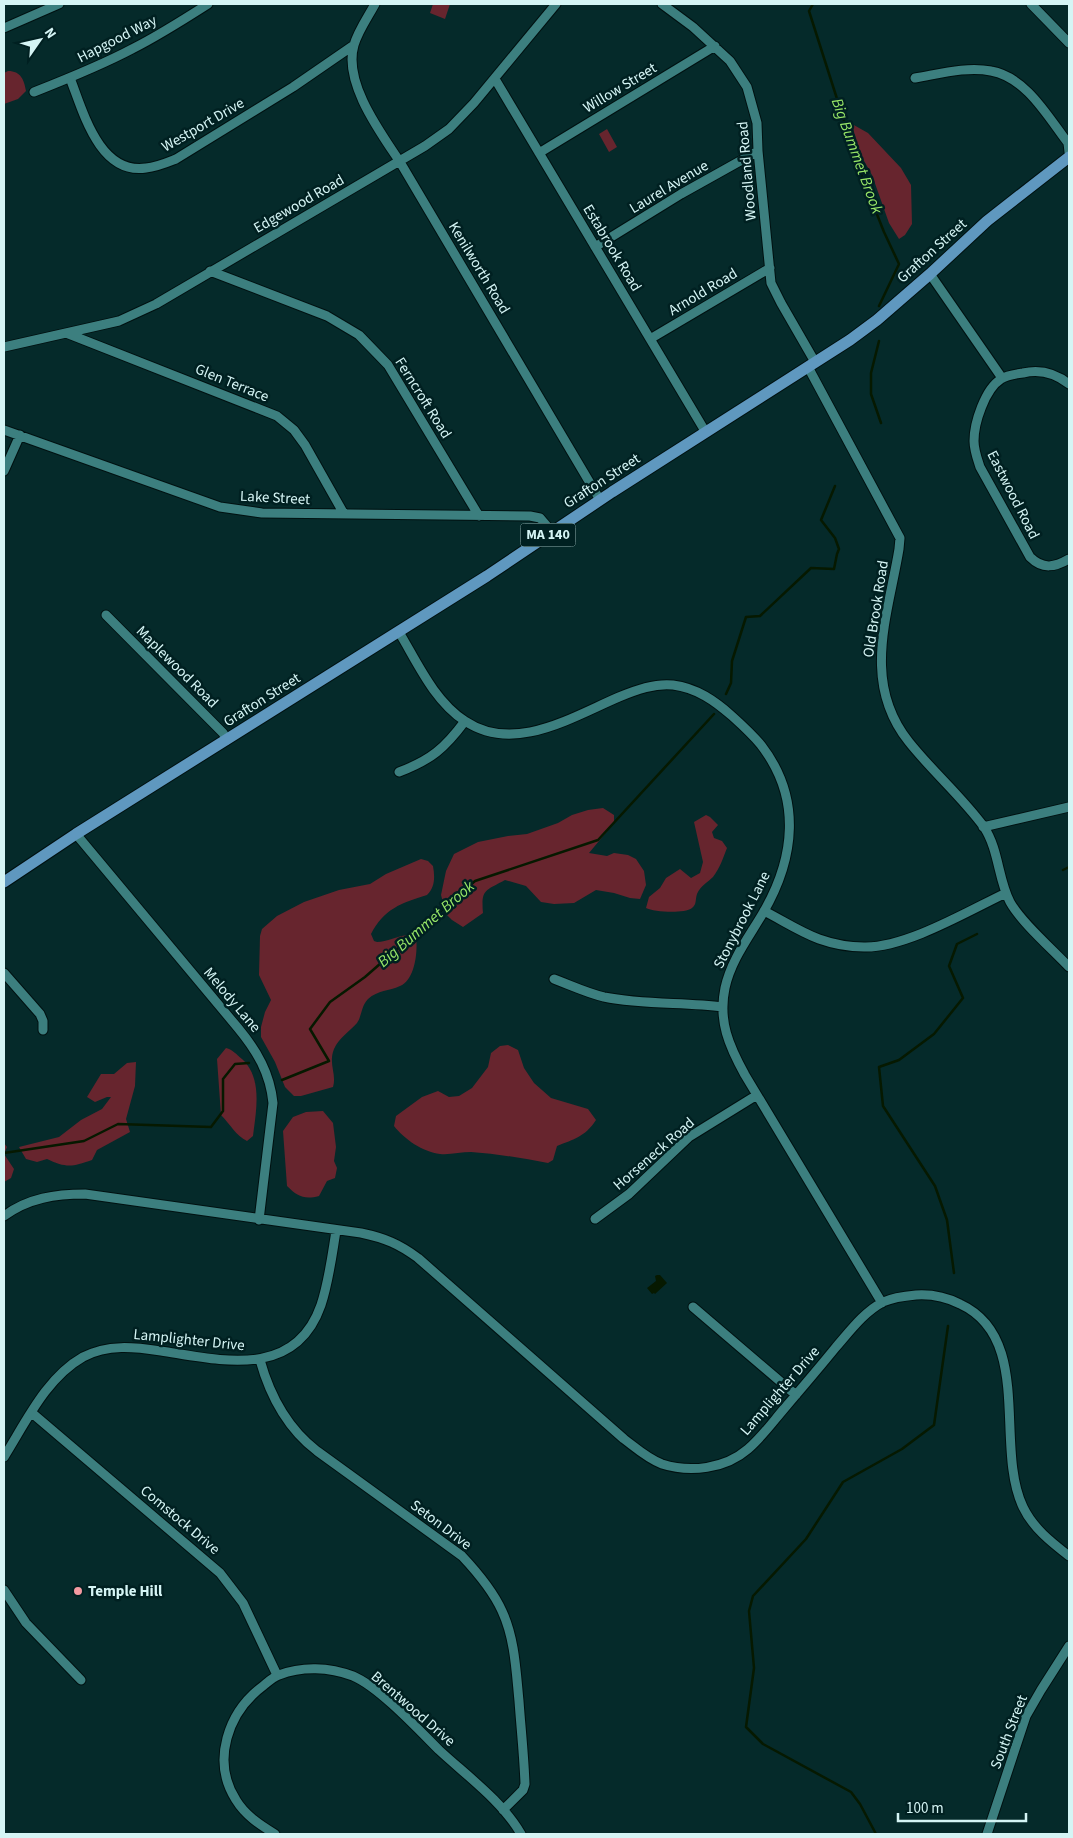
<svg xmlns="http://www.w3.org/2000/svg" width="1073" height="1838" font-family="'Source Sans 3',sans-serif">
  <rect width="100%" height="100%" fill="#052a2a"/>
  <path fill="#67252e" d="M 433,4 L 450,4 L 445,19 L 430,13 Z
    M 8,71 C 21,71 24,80 26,91 L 18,99 L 4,104 L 4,73 Z
    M 852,124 L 868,133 L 901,168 L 911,185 L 912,224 L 905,235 L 899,239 L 889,223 L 872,175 L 859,152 Z
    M 607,129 L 617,147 L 609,152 L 599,134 Z
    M 603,808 L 614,815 L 614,823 L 589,853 L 607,856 L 614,853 L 628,855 L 636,859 L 644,871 L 646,885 L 640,899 L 630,898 L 614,893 L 596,890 L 574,903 L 554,904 L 541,902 L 526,886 L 505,880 C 485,891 481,889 483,913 L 463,927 L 452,920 L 446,914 L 441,895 L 446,871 L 454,854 L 478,842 L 508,836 L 527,834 L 558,823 L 572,815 L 588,810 Z
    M 706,815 L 710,817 L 718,825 L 712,832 L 714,838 L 722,841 L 727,848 C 723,858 720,868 713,877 C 708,882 700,886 697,894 C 695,900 697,904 692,908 C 684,914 654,912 646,908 L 649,897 L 660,888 L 666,878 L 680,869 L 691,878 L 700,873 L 703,862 L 694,822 Z
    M 421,859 L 428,861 L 433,866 C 435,877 435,887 427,895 C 401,903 384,909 371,934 L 374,941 L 377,942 C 389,942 405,931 416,937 C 418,951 415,980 400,986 C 389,991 378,990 368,999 C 361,1006 362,1016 357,1023 C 349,1032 339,1038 334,1049 C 328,1064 337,1074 333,1087 L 301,1096 L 294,1096 L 285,1087 L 275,1062 L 261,1037 L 261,1027 L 265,1012 L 271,1000 L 259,975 L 260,936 L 262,929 L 277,916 L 304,902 L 339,890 L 370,884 L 386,874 Z
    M 508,1045 L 518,1050 L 524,1068 L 534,1083 L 551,1098 L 588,1109 L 596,1120 C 585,1137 574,1139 557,1146 L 553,1160 L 548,1163 C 523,1158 497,1154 471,1152 C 461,1152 450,1155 440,1154 C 423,1152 404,1139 394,1126 L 396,1116 L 422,1097 L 438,1091 L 449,1097 L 459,1096 L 472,1088 L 488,1067 L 491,1053 L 500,1046 Z
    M 226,1048 C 233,1050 236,1054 242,1059 C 263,1078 256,1111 253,1136 L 247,1141 C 236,1136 230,1124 221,1115 L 217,1059 Z
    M 136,1062 L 135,1086 L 126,1119 L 130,1132 L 97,1150 L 92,1160 C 72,1167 66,1168 47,1159 L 37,1162 L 26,1159 L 19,1147 L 59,1137 L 81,1120 L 102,1109 L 111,1097 L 107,1097 L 95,1102 L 87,1097 L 101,1074 L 114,1074 L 127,1063 Z
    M 323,1111 L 333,1123 L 336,1147 L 334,1161 L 337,1168 L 335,1178 L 327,1181 L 319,1196 C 304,1200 297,1196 287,1186 L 283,1131 L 293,1117 L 306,1112 Z
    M 4,1143 L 7,1147 L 4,1154 L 14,1169 L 11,1178 L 4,1182 Z"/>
  <path fill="#061900" d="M 657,1275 L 660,1275 L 667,1283 L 655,1294 L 654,1293 L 652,1294 L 647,1288 L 656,1281 L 655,1276 Z"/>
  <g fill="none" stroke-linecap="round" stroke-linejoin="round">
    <path stroke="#061900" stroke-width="2.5" d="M 813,4 L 809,11 L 846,127 L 849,144 L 884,232 L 899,264 L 879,306
      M 879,341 L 871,373 L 871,394 L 881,423
      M 726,694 L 731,683 L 732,661 L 746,617 L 760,616 L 811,568 L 834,569 L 837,554 L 839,549 L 835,538 L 821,520 L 835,486
      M 1063,870 L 1069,867
      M 282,1080 L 329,1061 L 310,1029 L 330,1002 L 365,977 L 475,881 L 598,840 L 714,714
      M 4,1153 L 84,1141 L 118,1124 L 211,1127 L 223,1111 L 223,1079 L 235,1064 L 249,1063
      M 954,1273 L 947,1220 L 935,1186 L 883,1106 L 879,1067 L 899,1060 L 934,1034 L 963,998 L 949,966 L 957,944 L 977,934
      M 876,1834 L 860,1804 L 851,1792 L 763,1744 L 746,1727 L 754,1668 L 749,1611 L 753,1596 L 806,1539 L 843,1482 L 902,1449 L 934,1425 L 948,1326"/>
    <defs>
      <path id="minor" d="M 375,4 C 368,17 358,31 354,45 C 343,82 380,132 400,162 L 600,500
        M 662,4 L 693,27 L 730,61 L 747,87 L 757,123 L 758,151 L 771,283 L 781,303 L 815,362
        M 1031,4 L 1069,43
        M 4,28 L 59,4
        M 70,78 C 83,111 99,175 146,168 C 157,167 166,163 176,159 L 293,87 L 354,45
        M 915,78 C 939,74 967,66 991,71 C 1026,77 1048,117 1068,143 L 1069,152
        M 495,79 L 705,431
        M 34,92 C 67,79 100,66 132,49 C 158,36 183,20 208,4
        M 539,153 L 715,46
        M 595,247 L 681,194 L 758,151
        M 210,271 L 327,316 L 359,335 L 388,365 L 479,516
        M 930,274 L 1002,378
        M 66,333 L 277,416 L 294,430 L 305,445 L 344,514
        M 650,339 L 770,268
        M 4,347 L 119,321 L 156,304 L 425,146 L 449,129 L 474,103 L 556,4
        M 808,367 L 900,538 L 899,549 C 888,616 861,682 909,742 C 932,771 962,797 984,827 C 999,850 998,879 1010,902 C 1021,922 1053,950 1069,967
        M 1069,384 C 1055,373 1040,369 1023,373 C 1015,374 1007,375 1001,379 C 985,389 974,423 974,441 C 974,450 977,458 980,467 L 1030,557 C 1043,570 1055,567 1069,559
        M 4,430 L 220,507 L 262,513 L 530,516 L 540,518 L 552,532
        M 4,471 L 20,435
        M 106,615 L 223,733 L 227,740
        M 399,632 C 417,662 434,701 465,721 C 514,754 572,717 619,697 C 636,690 655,683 673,685 C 697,688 715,701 732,716 C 742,725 752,734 761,745 C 802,798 795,858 763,913 C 749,937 731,960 725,988 C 718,1021 729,1046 745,1075 L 882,1303
        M 399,772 C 431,760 445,748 465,721
        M 983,827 L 1069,807
        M 76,834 L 238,1028 C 257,1051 270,1073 273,1103 L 259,1220
        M 764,911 C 782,920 800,932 819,939 C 833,944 849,947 864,947 C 906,948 968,911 1006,893
        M 4,973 L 40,1014 L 43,1021 L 43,1030
        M 554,979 C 570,985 587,993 604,997 C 644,1005 684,1002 723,1007
        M 4,1216 C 28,1198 56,1194 85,1194 L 361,1233 C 385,1238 399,1244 418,1258 L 624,1439 C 636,1448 648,1459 662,1464 C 690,1473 725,1469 748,1449 C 761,1438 772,1423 783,1410 C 801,1389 819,1368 836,1347 C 850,1331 864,1312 883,1302 C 892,1298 905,1296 916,1295 C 931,1294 946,1297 960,1304 C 1034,1338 994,1446 1023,1507 C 1033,1528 1051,1542 1069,1556
        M 595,1219 L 629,1194 L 689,1137 L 757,1095
        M 693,1307 L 796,1395
        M 260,1360 C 270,1396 287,1428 317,1451 L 462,1556 C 477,1572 493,1591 502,1611 C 515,1639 516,1671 519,1701 C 521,1729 524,1756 525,1784 L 523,1790 L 503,1810
        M 32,1413 L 220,1573 L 243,1603 L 277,1675
        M 4,1457 C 26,1422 46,1378 83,1357 C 108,1344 134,1347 161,1351 C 220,1360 295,1380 321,1305 C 329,1281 332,1255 336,1231
        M 4,1590 L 26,1623 L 81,1680
        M 275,1834 C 260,1825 245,1815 236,1800 C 211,1761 228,1712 263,1686 C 268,1682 273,1677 279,1675 C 302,1666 329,1667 353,1676 C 379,1687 418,1729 439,1750 C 467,1776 502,1801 521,1834
        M 987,1834 L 1026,1716 L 1041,1690 L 1069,1646"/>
      <path id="major" d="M 4,882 L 76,834 L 487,576 L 612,492 L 850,340 L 877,320 L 930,274 L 987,221 L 1069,157"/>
    </defs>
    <use href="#minor" stroke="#011" stroke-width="11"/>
    <use href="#major" stroke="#011" stroke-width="13"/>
    <use href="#minor" stroke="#3c7f7f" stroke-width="9"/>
    <use href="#major" stroke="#5f98bf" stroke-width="11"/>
  </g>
  <circle fill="#f49aa1" stroke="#002021" stroke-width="2" cx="78" cy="1591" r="5"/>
  <g text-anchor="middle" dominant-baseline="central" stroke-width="5" stroke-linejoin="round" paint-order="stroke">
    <rect fill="#002021" stroke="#95b5b5" stroke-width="1" x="520.5" y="523.5" width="55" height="23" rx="4"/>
    <g font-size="14" font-weight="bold" fill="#d5f5f5">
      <text x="548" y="535">MA 140</text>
    </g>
    <g font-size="15" fill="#d5f5f5" stroke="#002021">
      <text transform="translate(117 39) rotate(-27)">Hapgood Way</text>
      <text transform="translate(620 88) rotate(-31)">Willow Street</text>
      <text transform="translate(203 125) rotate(-30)">Westport Drive</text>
      <text transform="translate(747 171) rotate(-95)">Woodland Road</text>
      <text transform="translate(669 187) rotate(-31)">Laurel Avenue</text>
      <text transform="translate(299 204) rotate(-30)">Edgewood Road</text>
      <text transform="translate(612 248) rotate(59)">Estabrook Road</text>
      <text transform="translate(932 251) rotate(-42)">Grafton Street</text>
      <text transform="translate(479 268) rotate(59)">Kenilworth Road</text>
      <text transform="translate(703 292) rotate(-31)">Arnold Road</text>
      <text transform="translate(232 383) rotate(22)">Glen Terrace</text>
      <text transform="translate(423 398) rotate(58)">Ferncroft Road</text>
      <text transform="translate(602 481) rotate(-33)">Grafton Street</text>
      <text transform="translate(1013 495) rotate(63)">Eastwood Road</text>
      <text transform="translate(275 498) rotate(3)">Lake Street</text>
      <text transform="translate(876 609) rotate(-81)">Old Brook Road</text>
      <text transform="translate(177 667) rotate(45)">Maplewood Road</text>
      <text transform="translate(262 700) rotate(-32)">Grafton Street</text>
      <text transform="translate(742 920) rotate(-63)">Stonybrook Lane</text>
      <text transform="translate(232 1000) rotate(50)">Melody Lane</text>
      <text transform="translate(654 1154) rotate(-41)">Horseneck Road</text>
      <text transform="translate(189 1340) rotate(6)">Lamplighter Drive</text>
      <text transform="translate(780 1391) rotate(-49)">Lamplighter Drive</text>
      <text transform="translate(180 1520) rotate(40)">Comstock Drive</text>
      <text transform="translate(441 1525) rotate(37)">Seton Drive</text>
      <text transform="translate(413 1709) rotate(41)">Brentwood Drive</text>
      <text transform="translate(1009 1732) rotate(-69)">South Street</text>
    </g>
    <g font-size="15" font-weight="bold" fill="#d5f5f5" stroke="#002021" text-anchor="start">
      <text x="88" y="1591">Temple Hill</text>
    </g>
    <g font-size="16" font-style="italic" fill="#98e768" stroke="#002021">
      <text transform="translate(857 156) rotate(70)">Big Bummet Brook</text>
      <text transform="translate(426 924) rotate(-41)">Big Bummet Brook</text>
    </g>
  </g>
  <rect width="1073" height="1838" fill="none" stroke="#d5f5f5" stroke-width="10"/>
  <g transform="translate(40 40) rotate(56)" stroke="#002021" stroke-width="4" paint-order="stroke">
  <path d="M0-4L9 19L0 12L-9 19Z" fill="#d5f5f5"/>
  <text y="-8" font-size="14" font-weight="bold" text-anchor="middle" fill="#d5f5f5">N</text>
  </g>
  <path d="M898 1813v8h128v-8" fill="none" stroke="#d5f5f5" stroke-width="2.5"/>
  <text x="906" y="1813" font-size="15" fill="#d5f5f5" stroke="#002021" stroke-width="4" paint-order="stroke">100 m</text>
</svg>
